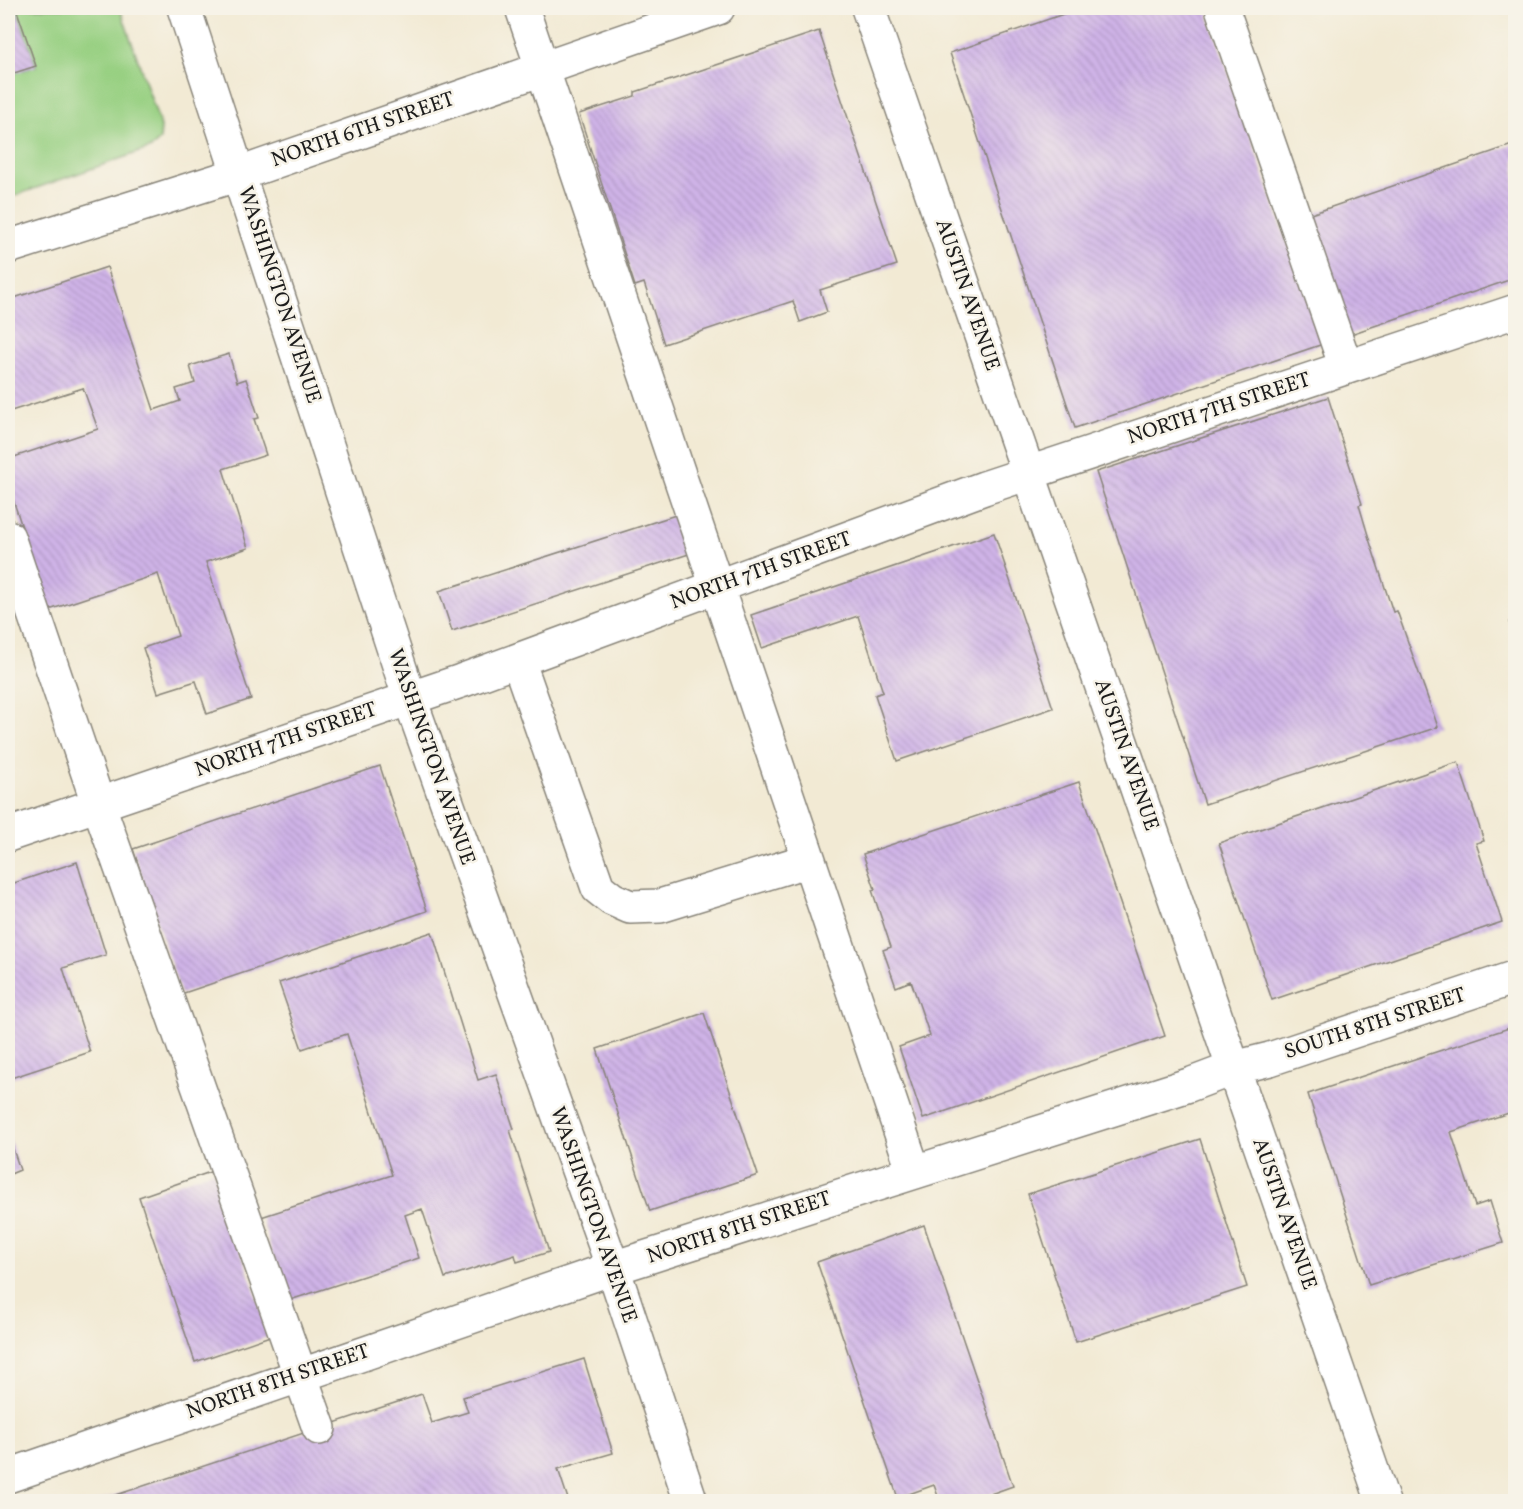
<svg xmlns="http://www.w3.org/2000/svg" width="1523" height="1509" font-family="Vollkorn,serif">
  <defs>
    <pattern id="building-back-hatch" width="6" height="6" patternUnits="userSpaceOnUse" patternTransform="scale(1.5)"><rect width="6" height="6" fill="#cfb3e7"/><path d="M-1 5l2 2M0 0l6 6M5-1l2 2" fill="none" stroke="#b199c6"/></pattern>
  </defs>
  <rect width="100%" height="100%" fill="#f7f3e8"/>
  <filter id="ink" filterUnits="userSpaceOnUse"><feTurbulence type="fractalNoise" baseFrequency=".0167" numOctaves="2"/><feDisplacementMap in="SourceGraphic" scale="12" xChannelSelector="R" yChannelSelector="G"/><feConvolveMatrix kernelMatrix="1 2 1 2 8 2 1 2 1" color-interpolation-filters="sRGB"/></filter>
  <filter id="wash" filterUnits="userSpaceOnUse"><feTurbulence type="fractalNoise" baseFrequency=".008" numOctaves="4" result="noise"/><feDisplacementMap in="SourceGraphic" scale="24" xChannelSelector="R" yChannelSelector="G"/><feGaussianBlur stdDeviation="1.35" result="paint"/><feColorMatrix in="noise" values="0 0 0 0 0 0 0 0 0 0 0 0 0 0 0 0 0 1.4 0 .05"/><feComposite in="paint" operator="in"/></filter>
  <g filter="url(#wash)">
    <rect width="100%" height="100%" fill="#f2ead4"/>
    <path fill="#98d082" stroke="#5a764f" stroke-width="1.5" d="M 16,8 L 120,8 L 161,127 L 160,140 L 151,148 L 8,198 L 8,75 L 36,66 Z"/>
    <g id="blocks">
      <path fill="url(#building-back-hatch)" d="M 8,8 L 16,8 L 36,66 L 8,75 Z
        M 1081,8 L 1206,8 L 1283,232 L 1332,341 L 1075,428 L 950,53 Z
        M 819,31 L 897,265 L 820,290 L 827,312 L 800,322 L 793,301 L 664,344 L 644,283 L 635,286 L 579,114 L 635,96 L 635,92 Z
        M 1515,144 L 1515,278 L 1348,335 L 1308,215 Z
        M 107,267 L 154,410 L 180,401 L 176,389 L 195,383 L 190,366 L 229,354 L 237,382 L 246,379 L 259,418 L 254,419 L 266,455 L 223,469 L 248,548 L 206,562 L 251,699 L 207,714 L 196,681 L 158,693 L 143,648 L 178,636 L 158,574 L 49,610 L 8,484 L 8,459 L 98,429 L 83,388 L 8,412 L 8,300 Z
        M 1328,397 L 1362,504 L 1359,505 L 1370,542 L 1393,612 L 1397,611 L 1438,727 L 1205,804 L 1096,472 Z
        M 682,513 L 695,552 L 452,631 L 439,591 Z
        M 994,533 L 1053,708 L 897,761 L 875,695 L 883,692 L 858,616 L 762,648 L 751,615 Z
        M 1515,620 L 1515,641 L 1509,622 Z
        M 1458,762 L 1484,841 L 1476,843 L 1502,922 L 1272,1000 L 1219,843 Z
        M 380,766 L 427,911 L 181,994 L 133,849 Z
        M 1079,782 L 1165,1036 L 923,1119 L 899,1047 L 930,1036 L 911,981 L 896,987 L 883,950 L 891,947 L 872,890 L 875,889 L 863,854 Z
        M 77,862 L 106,955 L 63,968 L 90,1052 L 8,1079 L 8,885 Z
        M 432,932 L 478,1080 L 496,1074 L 514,1129 L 510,1130 L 549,1252 L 517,1262 L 515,1255 L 445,1278 L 422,1209 L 405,1215 L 419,1258 L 287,1301 L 261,1217 L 392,1175 L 347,1034 L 302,1049 L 279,983 Z
        M 704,1013 L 758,1175 L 650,1211 L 597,1049 Z
        M 1515,1026 L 1515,1111 L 1451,1132 L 1475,1206 L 1490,1201 L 1503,1243 L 1369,1285 L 1308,1094 Z
        M 8,1134 L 20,1170 L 8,1175 Z
        M 1200,1139 L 1247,1287 L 1076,1342 L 1028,1194 Z
        M 213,1171 L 270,1336 L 195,1362 L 139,1197 Z
        M 924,1225 L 1013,1486 L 968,1502 L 940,1502 L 934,1485 L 898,1498 L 817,1262 Z
        M 584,1359 L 613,1453 L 558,1469 L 569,1502 L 95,1502 L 422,1394 L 432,1423 L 468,1412 L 463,1397 Z"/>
    </g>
  </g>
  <g filter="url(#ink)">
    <use href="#blocks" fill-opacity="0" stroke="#878378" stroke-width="1.5"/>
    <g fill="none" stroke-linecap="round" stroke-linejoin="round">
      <defs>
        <path id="minor" d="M 522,8 L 914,1172
          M 868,8 L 1383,1502
          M 1222,8 L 1346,367
          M 8,247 L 239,174 L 718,8
          M 8,537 L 98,803 L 319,1428
          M 518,660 L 598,888 L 612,899 L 630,907 L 660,906 L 809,860
          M 8,835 L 461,681 L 984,488 L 1516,311
          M 8,1476 L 613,1268 L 1189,1085 L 1234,1068 L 1270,1059 L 1516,977"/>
        <path id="major" d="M 184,8 L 410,699 L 613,1268 L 691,1502"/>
      </defs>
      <use href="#minor" stroke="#878378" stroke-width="36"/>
      <use href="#major" stroke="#878378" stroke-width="36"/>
      <use href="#minor" stroke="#fff" stroke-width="33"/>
      <use href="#major" stroke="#fff" stroke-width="33"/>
    </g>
  </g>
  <g text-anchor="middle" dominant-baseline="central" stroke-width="5" stroke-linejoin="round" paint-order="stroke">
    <g font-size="21" fill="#1c1c1c" stroke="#f7f3e8">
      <text transform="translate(363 130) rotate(-19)">NORTH 6TH STREET</text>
      <text transform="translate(279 295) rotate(72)">WASHINGTON AVENUE</text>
      <text transform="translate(967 295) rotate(71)">AUSTIN AVENUE</text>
      <text transform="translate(1219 409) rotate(-18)">NORTH 7TH STREET</text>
      <text transform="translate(761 571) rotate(-20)">NORTH 7TH STREET</text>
      <text transform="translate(286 740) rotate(-19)">NORTH 7TH STREET</text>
      <text transform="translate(1126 755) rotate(71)">AUSTIN AVENUE</text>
      <text transform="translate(431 757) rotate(71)">WASHINGTON AVENUE</text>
      <text transform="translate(1375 1024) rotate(-18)">SOUTH 8TH STREET</text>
      <text transform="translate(1284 1214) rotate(71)">AUSTIN AVENUE</text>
      <text transform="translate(593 1215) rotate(71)">WASHINGTON AVENUE</text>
      <text transform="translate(739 1228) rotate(-18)">NORTH 8TH STREET</text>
      <text transform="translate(278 1382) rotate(-19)">NORTH 8TH STREET</text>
    </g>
  </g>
  <rect width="1523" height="1509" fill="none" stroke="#f7f3e8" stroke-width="30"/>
</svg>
